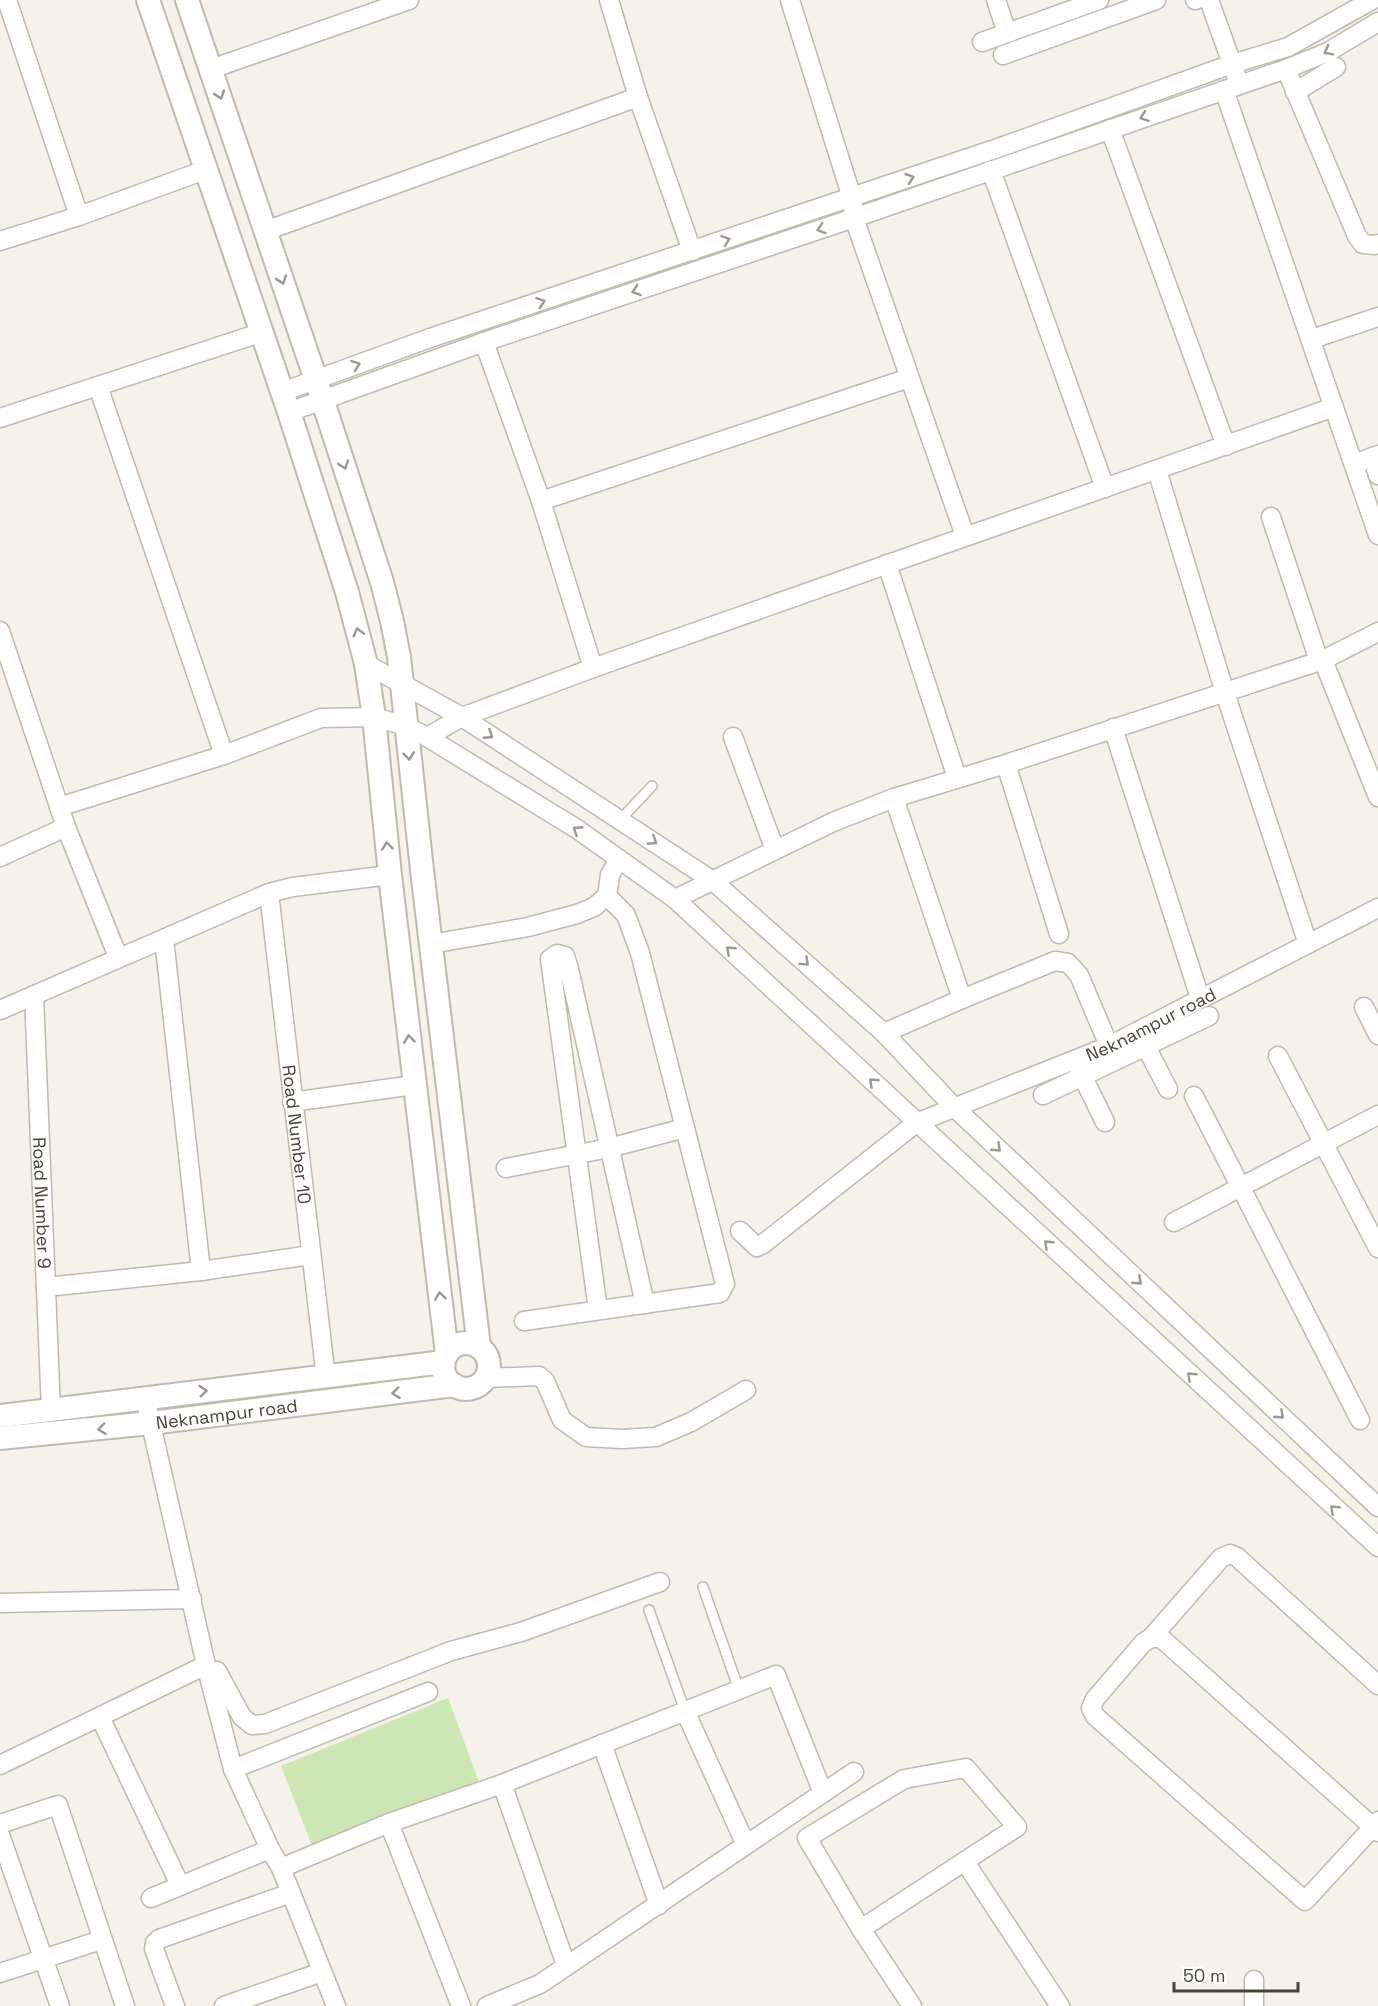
<svg xmlns="http://www.w3.org/2000/svg" width="1378" height="2006" font-family="'Space Grotesk',sans-serif">
  <rect width="100%" height="100%" fill="#f4f2ea"/>
  <path fill="#cde7b4" d="M 448,1698 L 479,1782 L 313,1848 L 281,1766 Z"/>
  <g fill="none" stroke-linecap="round" stroke-linejoin="round">
    <defs>
      <path id="service" d="M 620,820 L 652,786
        M 703,1587 L 739,1690
        M 649,1610 L 685,1711"/>
      <g id="minor">
        <path d="M 7,0 L 79,216"/>
        <path d="M 609,0 L 638,97 L 692,251"/>
        <path d="M 790,0 L 852,198 L 854,218 L 965,536"/>
        <path d="M 996,0 L 1007,33"/>
        <path d="M 1195,0 L 1196,0"/>
        <path d="M 1209,0 L 1236,75"/>
        <path d="M 982,42 L 1099,0"/>
        <path d="M 1003,55 L 1156,0"/>
        <path d="M 211,69 L 409,0"/>
        <path d="M 1286,69 L 1357,236 L 1363,244 L 1375,245 L 1378,244"/>
        <path d="M 1224,90 L 1378,535"/>
        <path d="M 1295,92 L 1336,67"/>
        <path d="M 1110,129 L 1226,446"/>
        <path d="M 991,170 L 1105,488"/>
        <path d="M 265,231 L 638,97"/>
        <path d="M 0,241 L 79,216 L 205,170"/>
        <path d="M 1312,339 L 1378,317"/>
        <path d="M 484,342 L 541,501 L 593,668"/>
        <path d="M 98,386 L 224,755"/>
        <path d="M 282,392 L 430,338 L 1001,147 L 1232,64 L 1288,47 L 1372,0"/>
        <path d="M 289,412 L 484,342 L 854,218 L 1286,69 L 1328,52 L 1378,22"/>
        <path d="M 0,418 L 260,333"/>
        <path d="M 1372,457 L 1378,475"/>
        <path d="M 1354,464 L 1378,455"/>
        <path d="M 1157,470 L 1225,693 L 1308,944"/>
        <path d="M 541,501 L 909,378"/>
        <path d="M 1271,517 L 1319,661"/>
        <path d="M 887,564 L 957,778"/>
        <path d="M 0,631 L 66,827 L 0,857"/>
        <path d="M 1323,660 L 1378,797"/>
        <path d="M 366,664 L 462,717 L 713,881 L 884,1033 L 954,1107 L 1378,1507"/>
        <path d="M 1113,728 L 1200,998"/>
        <path d="M 427,737 L 462,717 L 593,668 L 1334,407"/>
        <path d="M 733,737 L 775,850"/>
        <path d="M 1006,764 L 1059,934"/>
        <path d="M 59,807 L 224,755 L 321,718 L 374,717 L 406,726 L 427,737 L 577,829 L 675,899 L 1378,1547"/>
        <path d="M 66,827 L 118,957"/>
        <path id="s1" d="M 269,893 L 326,1378"/>
        <path d="M 675,899 L 833,822 L 894,798 L 1006,764 L 1323,660 L 1378,632"/>
        <path d="M 164,939 L 201,1271"/>
        <path d="M 431,944 L 528,927 L 577,914 L 594,907 L 607,896"/>
        <path id="s2" d="M 34,995 L 51,1411"/>
        <path d="M 962,999 L 1055,961 L 1068,963 L 1079,975 L 1109,1046"/>
        <path d="M 1364,1007 L 1378,1035"/>
        <path d="M 0,1010 L 269,893 L 293,887 L 390,875"/>
        <path d="M 884,1033 L 962,999 L 894,798"/>
        <path d="M 1141,1037 L 1168,1089"/>
        <path d="M 1278,1056 L 1378,1248"/>
        <path d="M 1078,1067 L 1105,1122"/>
        <path d="M 1043,1095 L 1209,1016"/>
        <path d="M 1194,1096 L 1360,1420"/>
        <path d="M 292,1102 L 414,1085"/>
        <path d="M 506,1168 L 609,1148 L 685,1128"/>
        <path d="M 1174,1222 L 1378,1115"/>
        <path id="s3" d="M 740,1231 L 757,1247 L 763,1244 L 916,1123 L 1109,1046 L 1378,908"/>
        <path d="M 46,1287 L 201,1271 L 311,1255"/>
        <path d="M 598,1310 L 550,959 L 557,954 L 565,956 L 569,969 L 645,1304"/>
        <path d="M 524,1321 L 720,1293 L 725,1284 L 640,953 L 626,915 L 607,896 L 610,875 L 619,859"/>
        <path d="M 486,1378 L 539,1376 L 545,1381 L 562,1420 L 586,1437 L 622,1439 L 656,1437 L 691,1422 L 746,1390"/>
        <path d="M 145,1398 L 206,1665 L 233,1769 L 270,1849 L 281,1868 L 336,2006"/>
        <path d="M 0,1603 L 192,1599"/>
        <path d="M 1151,1638 L 1221,1558 L 1230,1554 L 1237,1557 L 1378,1685"/>
        <path d="M 213,1673 L 217,1671 L 242,1717 L 252,1725 L 265,1724 L 451,1651 L 521,1632 L 660,1582"/>
        <path d="M 685,1711 L 746,1845"/>
        <path d="M 100,1717 L 180,1885"/>
        <path d="M 602,1744 L 659,1905"/>
        <path d="M 0,1765 L 206,1665"/>
        <path d="M 966,1768 L 1017,1827 L 861,1929 L 807,1838 L 904,1779 Z"/>
        <path d="M 233,1769 L 428,1692"/>
        <path d="M 502,1784 L 776,1675 L 823,1793"/>
        <path d="M 1378,1821 L 1373,1827 L 1305,1901 L 1095,1716 L 1091,1708 L 1095,1699 L 1143,1643 L 1151,1638 L 1161,1638 L 1373,1827 L 1378,1832"/>
        <path d="M 389,1823 L 502,1784 L 566,1965"/>
        <path d="M 0,1824 L 58,1805 L 125,2006"/>
        <path d="M 0,1835 L 60,2006"/>
        <path d="M 965,1862 L 1060,2006"/>
        <path d="M 281,1868 L 389,1823 L 461,2006"/>
        <path d="M 151,1898 L 270,1849"/>
        <path d="M 861,1929 L 912,2006"/>
        <path d="M 0,1973 L 101,1940"/>
        <path d="M 175,2006 L 154,1949 L 155,1943 L 159,1939 L 291,1893"/>
        <path d="M 224,2006 L 322,1972"/>
        <path d="M 487,2006 L 540,1984 L 854,1772"/>
        <path d="M 1254,2006 L 1254,1980"/>
      </g>
      <g id="tertiary">
        <path d="M 148,0 L 289,412 L 347,592 L 366,664 L 374,717 L 390,875 L 447,1354"/>
        <path d="M 187,0 L 316,380 L 382,582 L 392,621 L 399,657 L 422,870 L 479,1347"/>
        <circle cx="466" cy="1366" r="23"/>
        <path d="M 0,1416 L 444,1362"/>
        <path id="s4" d="M 0,1438 L 151,1423 L 454,1385"/>
      </g>
    </defs>
    <use href="#service" stroke="#c0baad" stroke-width="12"/>
    <use href="#minor" stroke="#c0baad" stroke-width="21"/>
    <use href="#tertiary" stroke="#c0baad" stroke-width="26"/>
    <use href="#service" stroke="#fff" stroke-width="9"/>
    <use href="#minor" stroke="#fff" stroke-width="18"/>
    <use href="#tertiary" stroke="#fff" stroke-width="22"/>
  </g>
  <defs><path id="oneway-chevron" d="M-2-3.5L2.5 0L-2 3.5" fill="none" stroke-width="1.6" stroke-linecap="round" stroke-linejoin="round" transform="scale(1.5)"/></defs>
  <g stroke="#9a9892">
    <use href="#oneway-chevron" transform="translate(1328 51) rotate(153)"/>
    <use href="#oneway-chevron" transform="translate(220 95) rotate(71)"/>
    <use href="#oneway-chevron" transform="translate(1144 117) rotate(161)"/>
    <use href="#oneway-chevron" transform="translate(910 178) rotate(-19)"/>
    <use href="#oneway-chevron" transform="translate(821 229) rotate(162)"/>
    <use href="#oneway-chevron" transform="translate(726 240) rotate(-19)"/>
    <use href="#oneway-chevron" transform="translate(282 280) rotate(71)"/>
    <use href="#oneway-chevron" transform="translate(636 291) rotate(161)"/>
    <use href="#oneway-chevron" transform="translate(541 302) rotate(-19)"/>
    <use href="#oneway-chevron" transform="translate(356 365) rotate(-20)"/>
    <use href="#oneway-chevron" transform="translate(344 465) rotate(72)"/>
    <use href="#oneway-chevron" transform="translate(358 632) rotate(-104)"/>
    <use href="#oneway-chevron" transform="translate(489 735) rotate(33)"/>
    <use href="#oneway-chevron" transform="translate(409 756) rotate(83)"/>
    <use href="#oneway-chevron" transform="translate(577 830) rotate(-147)"/>
    <use href="#oneway-chevron" transform="translate(653 841) rotate(33)"/>
    <use href="#oneway-chevron" transform="translate(387 846) rotate(-96)"/>
    <use href="#oneway-chevron" transform="translate(730 950) rotate(-137)"/>
    <use href="#oneway-chevron" transform="translate(805 962) rotate(42)"/>
    <use href="#oneway-chevron" transform="translate(409 1039) rotate(-97)"/>
    <use href="#oneway-chevron" transform="translate(873 1082) rotate(-137)"/>
    <use href="#oneway-chevron" transform="translate(997 1148) rotate(43)"/>
    <use href="#oneway-chevron" transform="translate(1048 1244) rotate(-137)"/>
    <use href="#oneway-chevron" transform="translate(1138 1281) rotate(43)"/>
    <use href="#oneway-chevron" transform="translate(440 1296) rotate(-97)"/>
    <use href="#oneway-chevron" transform="translate(1191 1376) rotate(-137)"/>
    <use href="#oneway-chevron" transform="translate(203 1391) rotate(-6)"/>
    <use href="#oneway-chevron" transform="translate(396 1393) rotate(173)"/>
    <use href="#oneway-chevron" transform="translate(1280 1415) rotate(43)"/>
    <use href="#oneway-chevron" transform="translate(102 1429) rotate(173)"/>
    <use href="#oneway-chevron" transform="translate(1334 1509) rotate(-137)"/>
  </g>
  <g text-anchor="middle" dominant-baseline="central" stroke-width="6" stroke-linejoin="round" paint-order="stroke">
    <g font-size="18" fill="#484338" stroke="#fff">
      <text stroke="none"><textPath href="#s3" startOffset="480">Neknampur road</textPath></text>
      <text stroke="none"><textPath href="#s1" startOffset="243">Road Number 10</textPath></text>
      <text stroke="none"><textPath href="#s2" startOffset="208">Road Number 9</textPath></text>
      <text stroke="none"><textPath href="#s4" startOffset="228">Neknampur road</textPath></text>
    </g>
  </g>
  <path d="M1174 1982v9h124v-9" fill="none" stroke="#484338" stroke-width="3"/>
  <text x="1183" y="1982" font-size="18" fill="#484338" stroke="#ffffff" stroke-width="4.5" paint-order="stroke">50 m</text>
</svg>
